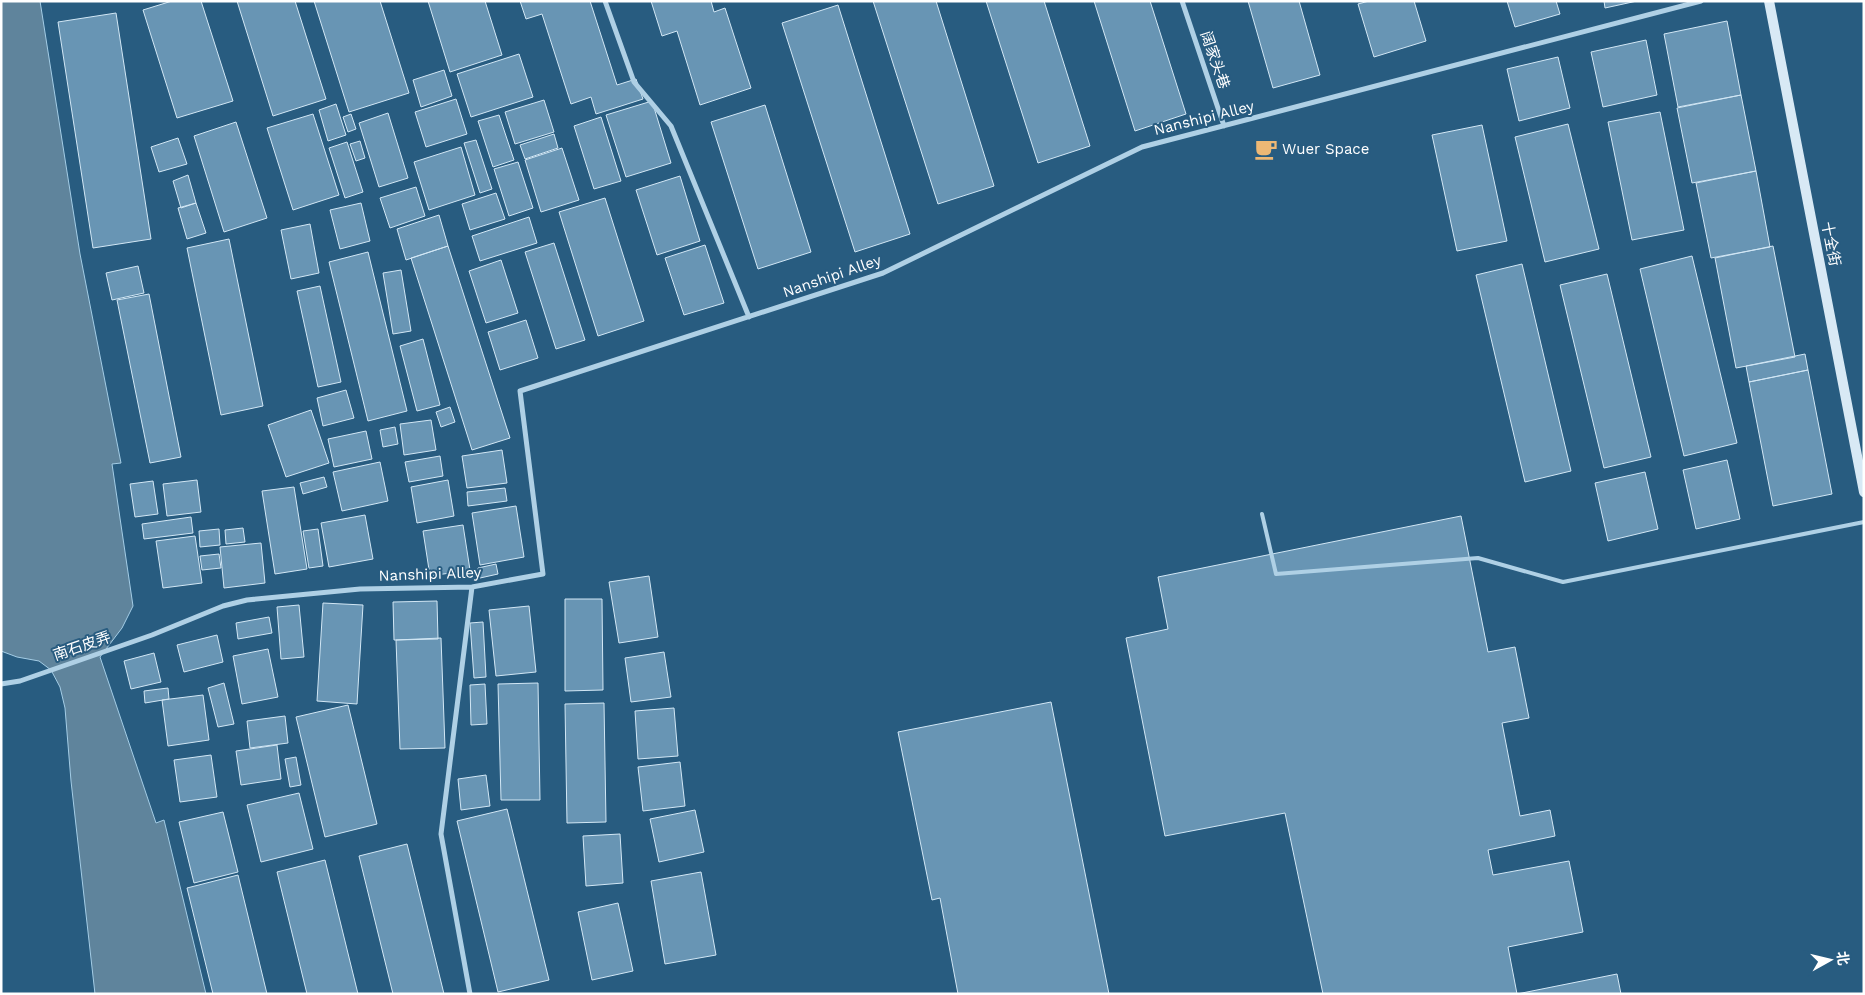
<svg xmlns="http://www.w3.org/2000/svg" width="1865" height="995" font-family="'Work Sans','Noto Sans SC',sans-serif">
  <rect width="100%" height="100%" fill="#285c80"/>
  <path fill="#5f849c" stroke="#a4cde6" d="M 1,1 L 40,1 L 80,254 L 121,463 L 112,464 L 133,606 L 122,628 L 100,657 L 156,823 L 164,820 L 206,994 L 95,994 L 71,781 L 65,708 L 60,687 L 51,670 L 39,661 L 17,657 L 1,651 Z"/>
  <path fill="#6895b4" stroke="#d2e7f5" d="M 172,1 L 201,1 L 233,101 L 177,118 L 143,10 Z
    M 237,1 L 295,1 L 326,99 L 273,116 Z
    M 314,1 L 380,1 L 409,93 L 349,112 Z
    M 428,1 L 485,1 L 502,55 L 450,72 Z
    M 520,1 L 590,1 L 617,85 L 636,79 L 643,99 L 596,114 L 591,97 L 571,104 L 542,14 L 526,19 Z
    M 651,1 L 711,1 L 714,12 L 725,8 L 751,88 L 700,105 L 677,31 L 662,36 Z
    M 873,1 L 936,1 L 994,186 L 938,204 Z
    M 986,1 L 1044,1 L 1090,146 L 1038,163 Z
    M 1094,1 L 1150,1 L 1186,114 L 1135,131 Z
    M 1248,1 L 1299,1 L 1320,75 L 1273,88 Z
    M 1414,1 L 1426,41 L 1374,57 L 1358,4 L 1369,1 Z
    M 1507,1 L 1556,1 L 1560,14 L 1515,27 Z
    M 1604,1 L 1637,1 L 1605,8 Z
    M 838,5 L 910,234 L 855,252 L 782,23 Z
    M 116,13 L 151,239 L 93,248 L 58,22 Z
    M 1727,21 L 1741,95 L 1678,107 L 1664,34 Z
    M 1646,40 L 1657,95 L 1603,107 L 1591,52 Z
    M 519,54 L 533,97 L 471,117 L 457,74 Z
    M 1558,57 L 1570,108 L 1519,121 L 1507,69 Z
    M 444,70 L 452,96 L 421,107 L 413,80 Z
    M 1741,95 L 1756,171 L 1692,183 L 1677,108 Z
    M 456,99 L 467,134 L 426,147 L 415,112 Z
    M 544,100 L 554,132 L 515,144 L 505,112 Z
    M 652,101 L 671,163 L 626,177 L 606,115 Z
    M 336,104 L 346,135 L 328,141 L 319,110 Z
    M 765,105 L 811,252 L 758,269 L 711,122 Z
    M 1660,112 L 1684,230 L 1632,240 L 1608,122 Z
    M 388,113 L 408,178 L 379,187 L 359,123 Z
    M 313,114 L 339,195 L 293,210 L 267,128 Z
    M 351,114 L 356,129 L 348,132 L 343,117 Z
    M 499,115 L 514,160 L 493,167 L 478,121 Z
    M 601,117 L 621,181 L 594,189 L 574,126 Z
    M 236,122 L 267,218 L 224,232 L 194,136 Z
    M 1568,124 L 1599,249 L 1545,262 L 1515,137 Z
    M 1482,125 L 1507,241 L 1457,251 L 1432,135 Z
    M 554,134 L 558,148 L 525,159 L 520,145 Z
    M 178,138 L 187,164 L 159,172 L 151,147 Z
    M 476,140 L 492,189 L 480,193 L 464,143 Z
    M 360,141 L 365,158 L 356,161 L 350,144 Z
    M 347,142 L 363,192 L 345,198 L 329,148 Z
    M 461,147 L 475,195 L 429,210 L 414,162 Z
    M 562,148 L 579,200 L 541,212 L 525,160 Z
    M 518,162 L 533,208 L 509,216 L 494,169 Z
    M 1756,171 L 1770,247 L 1711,258 L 1696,183 Z
    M 188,175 L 196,203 L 181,208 L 173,181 Z
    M 680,176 L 700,241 L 657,255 L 636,190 Z
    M 416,187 L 425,216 L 390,228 L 380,198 Z
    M 496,193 L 505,219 L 470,230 L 462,204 Z
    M 605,198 L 644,321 L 598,336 L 559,212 Z
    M 196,203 L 206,233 L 187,239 L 178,208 Z
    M 361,203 L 370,241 L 340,249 L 330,210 Z
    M 439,215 L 448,246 L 406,260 L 397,229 Z
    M 529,217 L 537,243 L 480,261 L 472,236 Z
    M 310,224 L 319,273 L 291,279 L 281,230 Z
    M 229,239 L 263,406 L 221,415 L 187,248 Z
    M 554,243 L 585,340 L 556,349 L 525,252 Z
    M 705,245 L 724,303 L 684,315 L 665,258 Z
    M 448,246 L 510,438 L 472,450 L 411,258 Z
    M 1773,246 L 1795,357 L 1736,368 L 1715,258 Z
    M 368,252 L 407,411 L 368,421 L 329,262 Z
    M 1692,256 L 1737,443 L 1684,456 L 1640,269 Z
    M 501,260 L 518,313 L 486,323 L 469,271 Z
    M 1522,264 L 1571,471 L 1525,482 L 1476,275 Z
    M 138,266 L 144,293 L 112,300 L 106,273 Z
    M 401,270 L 411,331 L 393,334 L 383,273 Z
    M 1607,274 L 1651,457 L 1604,468 L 1560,285 Z
    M 320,286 L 341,382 L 318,387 L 297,291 Z
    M 149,294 L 181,457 L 150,463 L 117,300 Z
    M 526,320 L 538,358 L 500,370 L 488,332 Z
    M 423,339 L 440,405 L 417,411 L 400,346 Z
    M 1805,354 L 1808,370 L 1749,382 L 1746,366 Z
    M 1808,370 L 1832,494 L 1773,506 L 1749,382 Z
    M 346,390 L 354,418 L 323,426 L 317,398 Z
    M 450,407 L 455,422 L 441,427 L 436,412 Z
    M 311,410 L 329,463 L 286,477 L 268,425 Z
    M 431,420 L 436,450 L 404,455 L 400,424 Z
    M 395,427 L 398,444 L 383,447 L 380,430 Z
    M 366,431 L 372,459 L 334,467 L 328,439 Z
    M 502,450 L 507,483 L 467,488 L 462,456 Z
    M 440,456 L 443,476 L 409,482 L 405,462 Z
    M 1727,460 L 1740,519 L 1696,529 L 1683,470 Z
    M 380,462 L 388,501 L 342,511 L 333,472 Z
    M 1645,472 L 1658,529 L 1608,541 L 1595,483 Z
    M 324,477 L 327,487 L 303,494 L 300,483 Z
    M 197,480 L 201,512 L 167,516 L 163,484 Z
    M 448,480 L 454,516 L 417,523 L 411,487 Z
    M 153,481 L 158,514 L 135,517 L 130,484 Z
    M 294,487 L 307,569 L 275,574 L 262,491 Z
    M 505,488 L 507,501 L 468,506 L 467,492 Z
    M 516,506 L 524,557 L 480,565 L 472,513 Z
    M 365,515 L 373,559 L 329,567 L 321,523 Z
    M 1461,516 L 1488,652 L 1515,647 L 1529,718 L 1502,723 L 1520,816 L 1550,810 L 1555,836 L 1488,850 L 1493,875 L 1569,861 L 1583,932 L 1508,947 L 1517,994 L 1617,974 L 1621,994 L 1323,994 L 1285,813 L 1165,836 L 1126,638 L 1168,629 L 1158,577 Z
    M 191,517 L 193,533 L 144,539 L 142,524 Z
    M 463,525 L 470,570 L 430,576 L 423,531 Z
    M 243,528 L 245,542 L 226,544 L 225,530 Z
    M 219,529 L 220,545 L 200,547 L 199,531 Z
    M 318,529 L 323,566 L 309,568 L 303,531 Z
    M 195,536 L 202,583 L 163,588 L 156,541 Z
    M 261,543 L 265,583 L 224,588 L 220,547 Z
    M 219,554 L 221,568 L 202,570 L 200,556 Z
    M 496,564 L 498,574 L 480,578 L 478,568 Z
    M 649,576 L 658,637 L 619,643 L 609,582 Z
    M 565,599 L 602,599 L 603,690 L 565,691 Z
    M 437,601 L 438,639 L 394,640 L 393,602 Z
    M 323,603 L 363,605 L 357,704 L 317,701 Z
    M 299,605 L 304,657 L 281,659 L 277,607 Z
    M 529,606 L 536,672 L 496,676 L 489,610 Z
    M 269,617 L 272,633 L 238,639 L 236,623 Z
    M 483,622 L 486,677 L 474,678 L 470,623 Z
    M 217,635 L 223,662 L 184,672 L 177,645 Z
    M 441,638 L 445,748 L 400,749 L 396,640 Z
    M 268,649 L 278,697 L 242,704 L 233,656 Z
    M 664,652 L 671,697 L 631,702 L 625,658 Z
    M 154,653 L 161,682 L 131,689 L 124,661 Z
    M 224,683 L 234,724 L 218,727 L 208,688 Z
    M 538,683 L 540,800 L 501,800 L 498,684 Z
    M 485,684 L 487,724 L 471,725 L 470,685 Z
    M 168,688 L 169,699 L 145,703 L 144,691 Z
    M 203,695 L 209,740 L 168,746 L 162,700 Z
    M 1051,702 L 1109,994 L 958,994 L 940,898 L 932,900 L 898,732 Z
    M 604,703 L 606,822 L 567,823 L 565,704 Z
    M 348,705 L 377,824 L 325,837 L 296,717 Z
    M 674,708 L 678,756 L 638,759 L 635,711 Z
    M 285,716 L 288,743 L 250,748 L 247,721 Z
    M 277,745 L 281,779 L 241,785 L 236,751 Z
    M 211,755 L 217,797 L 180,802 L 174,760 Z
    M 296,757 L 301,785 L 290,787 L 285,759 Z
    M 680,762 L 685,806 L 643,811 L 638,767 Z
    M 486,775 L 490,806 L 461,810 L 458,779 Z
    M 299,793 L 313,849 L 261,862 L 247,805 Z
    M 507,809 L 549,980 L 498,992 L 457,821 Z
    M 695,810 L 704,852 L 659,862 L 650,819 Z
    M 223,812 L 238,872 L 194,883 L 179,822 Z
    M 620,834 L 623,883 L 586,886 L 583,836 Z
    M 407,844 L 444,994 L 393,994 L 359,856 Z
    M 325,860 L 358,994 L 307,994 L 277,872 Z
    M 701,872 L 716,955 L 665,964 L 651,881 Z
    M 238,875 L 267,994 L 213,994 L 187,888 Z
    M 618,903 L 633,971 L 592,980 L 578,912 Z"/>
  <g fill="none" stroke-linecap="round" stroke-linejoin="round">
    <path stroke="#afd0e5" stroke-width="4" d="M 1262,514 L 1276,574 L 1478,558 L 1563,582 L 1864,522"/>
    <path stroke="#afd0e5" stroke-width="5" d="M 605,1 L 634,82 L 671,126 L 749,317
      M 1182,1 L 1224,126
      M 1,684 L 20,681 L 152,635 L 223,606 L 247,600 L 360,589 L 472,587 L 543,574 L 520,391 L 883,273 L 1142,147 L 1701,1
      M 470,994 L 441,834 L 472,587"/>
    <path stroke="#d8e9f5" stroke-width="10" d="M 1769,1 L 1864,492"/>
  </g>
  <defs>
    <symbol id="cafe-bare" viewBox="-9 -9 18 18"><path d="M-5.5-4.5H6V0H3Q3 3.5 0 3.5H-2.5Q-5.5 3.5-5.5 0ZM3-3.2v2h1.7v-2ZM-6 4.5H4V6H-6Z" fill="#edb875" stroke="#285c80" stroke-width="2.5" paint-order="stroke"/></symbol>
  </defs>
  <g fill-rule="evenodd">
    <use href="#cafe-bare" x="1250" y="133" width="32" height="32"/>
  </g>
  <g text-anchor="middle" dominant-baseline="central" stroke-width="4" stroke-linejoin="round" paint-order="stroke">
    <g font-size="15" fill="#fff" stroke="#285c80">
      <text transform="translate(1215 60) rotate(71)">阔家头巷</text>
      <text transform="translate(1204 118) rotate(-14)">Nanshipi Alley</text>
      <text transform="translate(1831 244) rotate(79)">十全街</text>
      <text transform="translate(832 276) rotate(-19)">Nanshipi Alley</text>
      <text transform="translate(430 574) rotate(-2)">Nanshipi Alley</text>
      <text transform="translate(82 646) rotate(-19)">南石皮弄</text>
    </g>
    <g font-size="15" fill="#fff" stroke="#285c80" text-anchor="start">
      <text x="1282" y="149">Wuer Space</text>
    </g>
  </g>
  <rect width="1865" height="995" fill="none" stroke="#ffffff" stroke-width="5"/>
  <g transform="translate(1830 960) rotate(82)" stroke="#285c80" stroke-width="4" paint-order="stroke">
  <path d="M0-4L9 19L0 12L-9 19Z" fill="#ffffff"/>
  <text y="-8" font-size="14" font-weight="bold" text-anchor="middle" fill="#ffffff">北</text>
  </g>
</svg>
